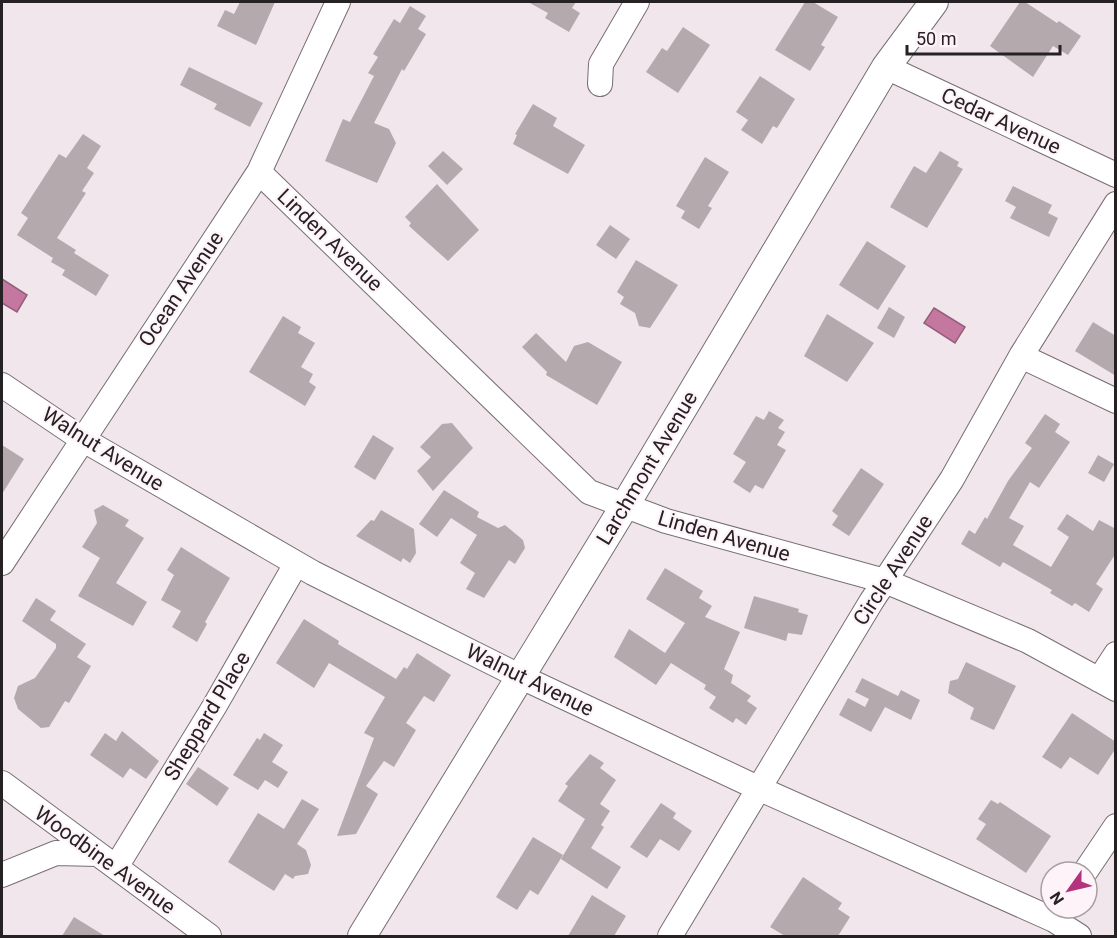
<svg xmlns="http://www.w3.org/2000/svg" width="1117" height="938" font-family="Roboto,sans-serif">
  <rect width="100%" height="100%" fill="#f1e6eb"/>
  <path fill="#c4789f" stroke="#955e7a" stroke-width="1.5" d="M 2,279 L 27,295 L 17,312 L 2,303 Z
    M 934,308 L 965,327 L 955,343 L 924,323 Z"/>
  <path fill="#b4aaae" d="M 240,2 L 275,2 L 256,45 L 217,26 L 225,10 L 234,14 Z
    M 528,2 L 576,2 L 572,8 L 580,13 L 569,32 L 545,18 L 548,13 Z
    M 805,2 L 813,2 L 838,17 L 821,45 L 825,47 L 810,71 L 775,50 Z
    M 1020,2 L 1025,2 L 1057,23 L 1059,21 L 1081,36 L 1068,55 L 1053,46 L 1033,77 L 990,46 Z
    M 410,6 L 426,16 L 418,29 L 426,34 L 404,71 L 402,69 L 374,123 L 389,129 L 396,143 L 377,183 L 325,161 L 343,119 L 350,122 L 374,76 L 368,73 L 378,57 L 373,54 L 394,19 L 400,23 Z
    M 683,27 L 710,45 L 678,93 L 646,72 L 662,48 L 667,51 Z
    M 189,67 L 263,103 L 250,127 L 214,109 L 217,104 L 180,85 Z
    M 760,76 L 795,99 L 777,128 L 773,126 L 762,144 L 741,130 L 748,120 L 736,112 Z
    M 533,104 L 557,118 L 553,126 L 585,145 L 568,174 L 513,144 L 517,135 L 515,134 Z
    M 83,134 L 101,146 L 87,168 L 94,173 L 82,191 L 86,193 L 57,238 L 76,250 L 74,253 L 109,275 L 96,296 L 62,275 L 65,270 L 51,262 L 53,258 L 17,235 L 28,218 L 21,213 L 59,154 L 66,158 Z
    M 443,151 L 463,169 L 447,185 L 428,166 Z
    M 940,151 L 959,162 L 957,166 L 963,169 L 927,228 L 890,207 L 914,166 L 926,173 Z
    M 705,157 L 729,172 L 708,206 L 712,208 L 699,229 L 681,218 L 685,211 L 676,206 Z
    M 437,184 L 479,230 L 448,261 L 409,226 L 411,223 L 405,217 Z
    M 1013,186 L 1052,205 L 1048,213 L 1058,218 L 1049,237 L 1010,218 L 1016,207 L 1005,201 Z
    M 610,225 L 630,239 L 616,259 L 596,245 Z
    M 867,241 L 906,266 L 878,310 L 839,285 Z
    M 636,260 L 678,285 L 650,328 L 639,326 L 635,313 L 620,304 L 624,297 L 617,292 Z
    M 889,307 L 905,317 L 894,338 L 877,328 Z
    M 827,314 L 874,343 L 847,382 L 804,356 Z
    M 283,316 L 301,327 L 298,333 L 315,343 L 301,367 L 313,374 L 309,382 L 316,387 L 305,406 L 249,372 Z
    M 1093,322 L 1116,336 L 1116,376 L 1075,351 Z
    M 536,333 L 566,362 L 574,346 L 588,342 L 622,362 L 597,405 L 546,375 L 547,372 L 522,347 Z
    M 769,411 L 784,420 L 778,428 L 785,432 L 777,445 L 786,450 L 763,489 L 755,485 L 750,493 L 733,482 L 746,462 L 733,454 L 756,416 L 764,420 Z
    M 1045,414 L 1060,424 L 1055,432 L 1070,442 L 1039,488 L 1030,482 L 1009,518 L 1024,526 L 1013,545 L 1051,567 L 1069,537 L 1057,529 L 1067,514 L 1093,531 L 1099,520 L 1116,529 L 1116,553 L 1096,584 L 1103,589 L 1089,612 L 1075,603 L 1072,606 L 1050,593 L 1052,590 L 1003,562 L 1000,567 L 961,544 L 969,530 L 975,534 L 985,517 L 987,519 L 1008,481 L 1032,448 L 1025,443 Z
    M 452,423 L 473,448 L 433,491 L 417,471 L 431,457 L 420,447 L 442,424 Z
    M 373,435 L 394,448 L 375,480 L 354,467 Z
    M 2,445 L 24,459 L 2,494 Z
    M 1098,455 L 1114,464 L 1104,482 L 1088,473 Z
    M 861,468 L 884,484 L 849,536 L 832,525 L 838,516 L 832,511 Z
    M 444,490 L 479,512 L 477,517 L 498,528 L 505,525 L 523,540 L 525,548 L 515,564 L 509,560 L 484,598 L 466,589 L 475,573 L 460,563 L 477,535 L 451,518 L 437,537 L 419,524 Z
    M 103,505 L 129,520 L 125,526 L 144,538 L 116,583 L 147,602 L 133,626 L 78,596 L 100,558 L 82,547 L 97,523 L 94,510 Z
    M 381,510 L 414,529 L 416,553 L 410,563 L 403,558 L 401,562 L 356,536 L 371,520 L 374,521 Z
    M 181,547 L 230,578 L 205,622 L 207,624 L 197,642 L 172,627 L 181,611 L 161,600 L 174,575 L 167,570 Z
    M 665,568 L 703,591 L 699,598 L 712,606 L 705,617 L 740,632 L 724,669 L 733,675 L 731,683 L 751,696 L 747,701 L 757,708 L 746,725 L 736,718 L 733,723 L 709,708 L 716,697 L 704,689 L 706,685 L 671,663 L 656,685 L 614,657 L 629,629 L 665,653 L 685,623 L 646,599 Z
    M 754,596 L 799,609 L 798,612 L 808,615 L 802,635 L 788,633 L 786,641 L 744,628 Z
    M 36,598 L 56,611 L 50,620 L 86,644 L 77,657 L 91,666 L 69,703 L 65,701 L 49,727 L 41,728 L 18,709 L 14,698 L 18,686 L 35,678 L 56,648 L 56,644 L 22,621 Z
    M 304,619 L 339,641 L 338,644 L 396,679 L 404,667 L 407,669 L 417,653 L 451,675 L 434,702 L 424,696 L 406,723 L 416,730 L 394,767 L 384,761 L 366,786 L 378,794 L 356,834 L 337,836 L 374,738 L 364,733 L 385,697 L 329,663 L 314,688 L 276,663 Z
    M 966,662 L 1016,686 L 994,730 L 970,719 L 974,708 L 948,693 L 950,681 L 958,679 Z
    M 862,678 L 898,696 L 901,690 L 920,700 L 911,720 L 885,707 L 871,732 L 839,715 L 848,698 L 865,707 L 869,699 L 855,692 Z
    M 1072,713 L 1116,742 L 1116,748 L 1098,775 L 1070,757 L 1061,769 L 1042,757 Z
    M 122,731 L 159,761 L 146,779 L 130,768 L 123,778 L 90,755 L 105,733 L 116,741 Z
    M 264,733 L 283,745 L 272,762 L 288,772 L 278,788 L 265,780 L 258,790 L 233,775 L 257,738 L 260,740 Z
    M 590,754 L 604,763 L 600,768 L 616,780 L 600,804 L 610,811 L 601,825 L 604,827 L 591,848 L 621,867 L 607,889 L 561,859 L 585,819 L 558,801 L 568,786 L 565,784 Z
    M 198,767 L 229,788 L 217,806 L 186,784 Z
    M 302,799 L 319,809 L 297,844 L 306,850 L 311,865 L 308,874 L 295,876 L 293,879 L 285,874 L 274,891 L 228,862 L 258,813 L 284,829 Z
    M 991,800 L 998,804 L 1000,802 L 1051,836 L 1026,873 L 976,839 L 986,824 L 978,819 Z
    M 661,803 L 676,813 L 673,818 L 692,831 L 679,851 L 660,839 L 647,858 L 630,847 Z
    M 533,837 L 563,855 L 538,895 L 530,890 L 517,910 L 496,897 Z
    M 803,877 L 842,903 L 838,909 L 850,917 L 838,936 L 785,936 L 770,927 Z
    M 592,895 L 626,916 L 614,936 L 568,936 Z
    M 74,917 L 105,936 L 62,936 Z"/>
  <g fill="none" stroke-linecap="round" stroke-linejoin="round">
    <defs>
      <path id="minor" d="M 886,67 L 1116,175
        M 600,84 L 601,64 L 637,2
        M 259,172 L 589,492 L 666,521 L 885,581 L 1028,641 L 1116,689
        M 1021,356 L 1116,401
        M 2,385 L 82,439 L 313,573 L 519,676 L 758,788 L 1054,920 L 1079,936
        M 2,563 L 259,172 L 338,2
        M 1099,680 L 1116,654
        M 2,783 L 209,936
        M 116,867 L 214,707 L 296,564
        M 1085,872 L 1116,826
        M 2,875 L 56,853 L 98,854
        M 670,936 L 871,602 L 952,479 L 1021,356 L 1116,204"/>
      <path id="tertiary" d="M 362,936 L 624,507 L 886,67 L 934,2"/>
    </defs>
    <use href="#minor" stroke="#786e73" stroke-width="26"/>
    <use href="#tertiary" stroke="#786e73" stroke-width="30"/>
    <use href="#minor" stroke="#fff" stroke-width="24"/>
    <use href="#tertiary" stroke="#fff" stroke-width="28"/>
  </g>
  <g text-anchor="middle" dominant-baseline="central" stroke-width="4.5" stroke-linejoin="round" paint-order="stroke">
    <g font-size="21" fill="#262223" stroke="#fef3f8">
      <text transform="translate(1001 121) rotate(25)">Cedar Avenue</text>
      <text transform="translate(330 240) rotate(44)">Linden Avenue</text>
      <text transform="translate(181 289) rotate(-56)">Ocean Avenue</text>
      <text transform="translate(103 449) rotate(32)">Walnut Avenue</text>
      <text transform="translate(647 468) rotate(-59)">Larchmont Avenue</text>
      <text transform="translate(724 536) rotate(16)">Linden Avenue</text>
      <text transform="translate(893 570) rotate(-57)">Circle Avenue</text>
      <text transform="translate(530 680) rotate(26)">Walnut Avenue</text>
      <text transform="translate(207 716) rotate(-59)">Sheppard Place</text>
      <text transform="translate(105 860) rotate(36)">Woodbine Avenue</text>
    </g>
  </g>
  <rect width="1117" height="938" fill="none" stroke="#262223" stroke-width="6"/>
  <g transform="translate(1069 890) rotate(236)"><circle r="28" fill="#fef3f8" stroke="#a89fa3" stroke-width="1.5"/>
  <path d="M0-4.5L10 22L0 15L-10 22Z" fill="#b3337e"/>
  <text y="-9" font-size="16" font-weight="bold" text-anchor="middle" fill="#262223">N</text>
  </g>
  <path d="M907 45v9h153v-9" fill="none" stroke="#262223" stroke-width="3"/>
  <text x="916" y="45" font-size="18" fill="#262223" stroke="#fef3f8" stroke-width="4.5" paint-order="stroke">50 m</text>
</svg>
